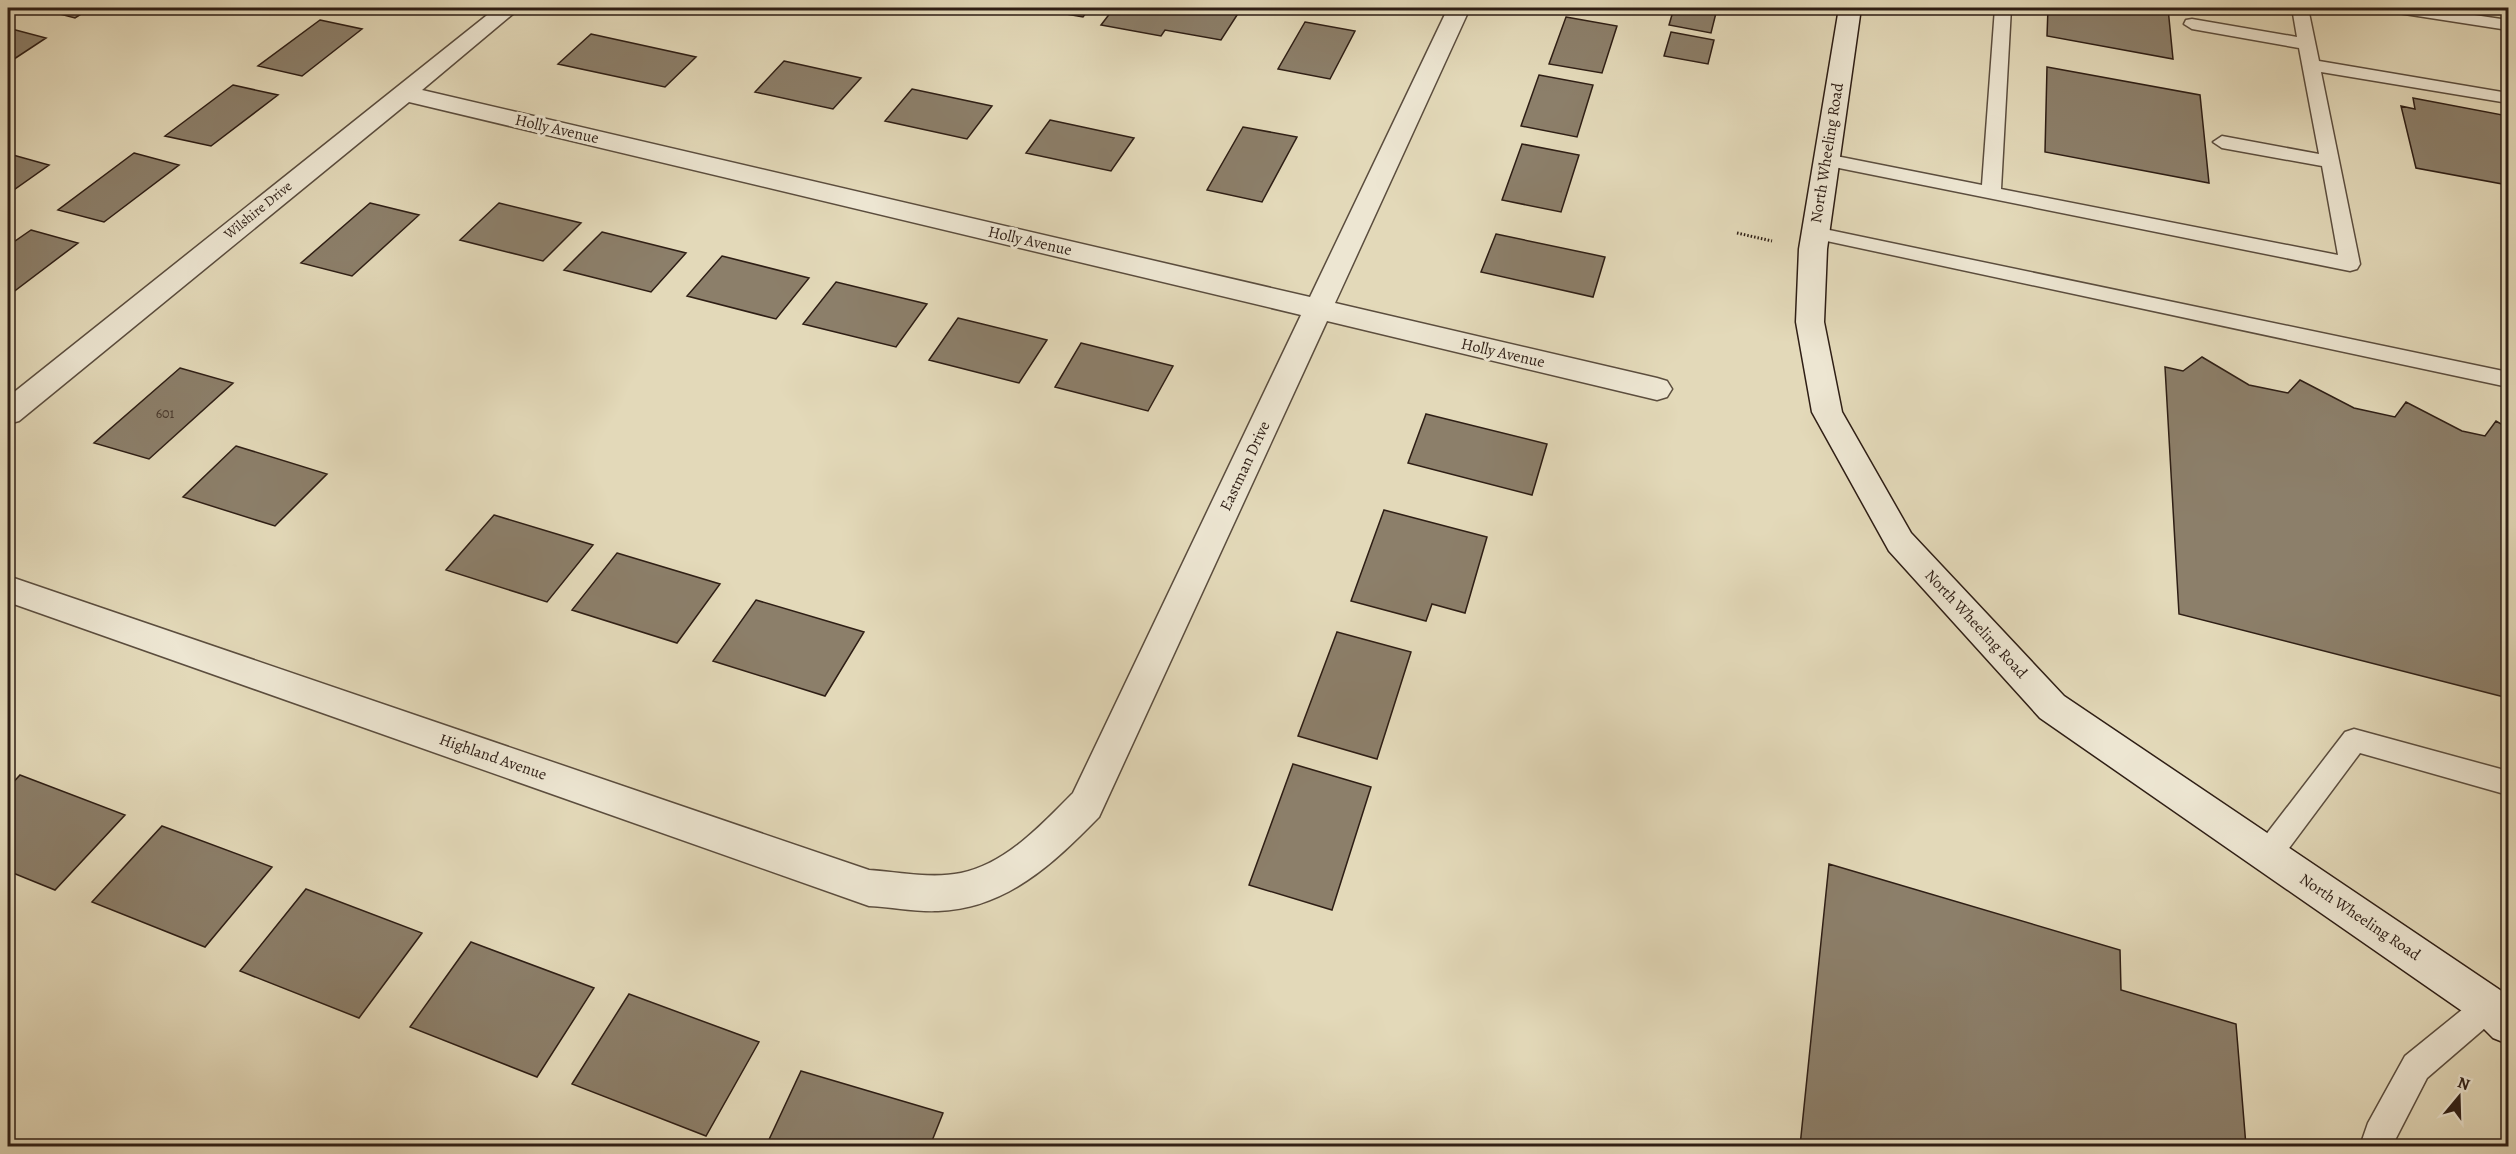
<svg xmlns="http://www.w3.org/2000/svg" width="2516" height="1154" font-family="Alegreya,serif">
  <rect width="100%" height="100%" fill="#e3d9b9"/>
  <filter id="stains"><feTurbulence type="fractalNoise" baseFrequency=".00333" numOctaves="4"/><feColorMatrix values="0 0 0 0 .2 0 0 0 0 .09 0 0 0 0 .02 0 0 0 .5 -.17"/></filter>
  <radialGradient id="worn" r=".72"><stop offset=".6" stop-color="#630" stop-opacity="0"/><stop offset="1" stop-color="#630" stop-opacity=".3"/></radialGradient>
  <path fill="#8c7f6a" stroke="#2e1e15" stroke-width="1.5" d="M 37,8 L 91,8 L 75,18 Z
    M 352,8 L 389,8 L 381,13 Z
    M 632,8 L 673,8 L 665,14 Z
    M 1031,8 L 1090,8 L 1083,17 Z
    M 1114,8 L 1216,8 L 1239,12 L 1221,40 L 1165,30 L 1161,36 L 1101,25 Z
    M 1674,8 L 1717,9 L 1711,33 L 1669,25 Z
    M 2048,8 L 2168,8 L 2173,59 L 2047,36 Z
    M 1566,17 L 1617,26 L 1602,73 L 1549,64 Z
    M 320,20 L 362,29 L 302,76 L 258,66 Z
    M 1305,22 L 1355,31 L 1330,79 L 1278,69 Z
    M 8,28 L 46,38 L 8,63 Z
    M 1671,32 L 1714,40 L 1708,64 L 1664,56 Z
    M 591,34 L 696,57 L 665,87 L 558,64 Z
    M 784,61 L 861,78 L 833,109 L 755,92 Z
    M 2047,67 L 2200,95 L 2209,183 L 2045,152 Z
    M 1539,75 L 1593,85 L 1577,137 L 1521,126 Z
    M 233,85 L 278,95 L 211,146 L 165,136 Z
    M 912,89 L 992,106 L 967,139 L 885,121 Z
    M 2413,98 L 2508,116 L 2508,185 L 2416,168 L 2401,106 L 2415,109 Z
    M 1050,120 L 1134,138 L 1111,171 L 1026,153 Z
    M 1243,127 L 1297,137 L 1262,202 L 1207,190 Z
    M 1522,144 L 1579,155 L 1561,212 L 1502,200 Z
    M 134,153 L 179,165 L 104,222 L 58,210 Z
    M 13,155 L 49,165 L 8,194 L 8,159 Z
    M 370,203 L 419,215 L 352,276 L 301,263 Z
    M 499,203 L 581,223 L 543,261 L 460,240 Z
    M 31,230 L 78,243 L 8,296 L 8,246 Z
    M 602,232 L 686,253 L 651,292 L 564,270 Z
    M 1496,234 L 1605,257 L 1593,297 L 1481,272 Z
    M 722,256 L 809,278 L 776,319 L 687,296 Z
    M 836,282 L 927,304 L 896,347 L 803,324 Z
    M 958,318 L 1047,340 L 1019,383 L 929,360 Z
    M 1081,343 L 1173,366 L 1148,411 L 1055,387 Z
    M 2202,357 L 2249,385 L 2288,393 L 2300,380 L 2354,408 L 2395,417 L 2406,402 L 2462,431 L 2485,436 L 2496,421 L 2508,428 L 2508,698 L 2179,614 L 2165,367 L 2183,371 Z
    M 180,368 L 233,383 L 149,459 L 94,443 Z
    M 1426,414 L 1547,444 L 1532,495 L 1408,463 Z
    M 236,446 L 327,474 L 275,526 L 183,497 Z
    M 1384,510 L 1487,537 L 1465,613 L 1432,604 L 1426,621 L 1351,601 Z
    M 494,515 L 593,545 L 547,602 L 446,570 Z
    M 617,553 L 720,584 L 677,643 L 572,610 Z
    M 756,600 L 864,632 L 825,696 L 713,661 Z
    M 1337,632 L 1411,652 L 1377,759 L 1298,736 Z
    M 1293,764 L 1371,787 L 1332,910 L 1249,885 Z
    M 20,775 L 125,815 L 55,890 L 8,871 L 8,788 Z
    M 162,826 L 272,867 L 205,947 L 92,902 Z
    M 1829,864 L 2120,950 L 2121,990 L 2236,1024 L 2246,1146 L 1800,1146 Z
    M 306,889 L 422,933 L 359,1018 L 240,971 Z
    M 471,942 L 594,988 L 537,1077 L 410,1027 Z
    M 629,994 L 759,1042 L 706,1136 L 572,1084 Z
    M 801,1071 L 943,1113 L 930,1146 L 766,1146 Z"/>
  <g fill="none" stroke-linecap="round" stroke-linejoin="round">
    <defs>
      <path id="lane" d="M 1995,8 L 2011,8 L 2001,189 L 2338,255 L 2322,166 L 2222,148 L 2213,142 L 2222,136 L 2319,154 L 2299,48 L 2192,29 L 2184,24 L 2186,20 L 2192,19 L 2297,37 L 2292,8 L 2308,8 L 2319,61 L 2508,93 L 2508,103 L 2321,72 L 2360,264 L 2357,269 L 2350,271 L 1819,164 L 1817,160 L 1819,156 L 1826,154 L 1982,185 Z
        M 2390,8 L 2427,8 L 2508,20 L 2508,30 L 2398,13 Z
        M 1815,227 L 2508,372 L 2508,387 L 1808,237 L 1805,233 L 1808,229 Z
        M 2354,729 L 2508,771 L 2508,795 L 2360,753 L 2278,863 L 2268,867 L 2258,863 L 2254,854 L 2258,845 L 2345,732 Z
        M 2489,991 L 2499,996 L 2504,1006 L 2499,1016 L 2427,1078 L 2392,1146 L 2360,1146 L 2368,1123 L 2405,1056 L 2479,996 Z"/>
      <path id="street" d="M 496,8 L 520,8 L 422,90 L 1310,297 L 1448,8 L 1470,8 L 1335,303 L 1657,378 L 1667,381 L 1672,389 L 1667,397 L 1657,400 L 1327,321 L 1099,817 C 1054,863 1006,909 938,911 C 915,912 892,907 869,906 L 8,602 L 8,576 L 869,870 C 899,872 931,879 961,873 C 1006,864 1042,824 1073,793 L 1301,315 L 409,102 L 19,421 L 8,424 L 8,397 Z"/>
      <path id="secondary" d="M 1839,8 L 1861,8 L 1827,249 L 1824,322 L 1842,412 L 1911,533 L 2064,696 L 2503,992 L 2508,997 L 2508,1044 L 2493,1038 L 2475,1020 L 2040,718 L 1889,551 L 1812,412 L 1796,322 L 1799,249 Z"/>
    </defs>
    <use href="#lane" stroke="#5b4d3e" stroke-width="3"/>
    <use href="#street" stroke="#5b4d3e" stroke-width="3"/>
    <use href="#secondary" stroke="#2e1e15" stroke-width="3"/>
    <path stroke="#2e1e15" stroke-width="3" stroke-dasharray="1.5 2" stroke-linecap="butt" d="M 1737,233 L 1772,241"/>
    <use href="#lane" fill="#ede6d2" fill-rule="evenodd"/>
    <use href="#street" fill="#ede6d2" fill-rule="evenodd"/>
    <use href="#secondary" fill="#ede6d2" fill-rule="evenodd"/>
  </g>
  <g text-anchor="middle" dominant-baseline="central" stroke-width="6" stroke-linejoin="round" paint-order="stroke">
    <g font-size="14" fill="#2e1e15" stroke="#ede6d2">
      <text transform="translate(258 210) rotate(-39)">Wilshire Drive</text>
    </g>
    <g font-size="14" fill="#46362a">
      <text x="165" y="413">601</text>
    </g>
    <g font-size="16" fill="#2e1e15" stroke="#ede6d2">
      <text transform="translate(557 129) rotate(13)">Holly Avenue</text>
      <text transform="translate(1827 153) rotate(-81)">North Wheeling Road</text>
      <text transform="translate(1030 241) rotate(13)">Holly Avenue</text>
      <text transform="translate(1503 353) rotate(13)">Holly Avenue</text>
      <text transform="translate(1245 466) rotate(-65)">Eastman Drive</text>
      <text transform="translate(1976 624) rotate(47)">North Wheeling Road</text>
      <text transform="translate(493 757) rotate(19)">Highland Avenue</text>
      <text transform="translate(2360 917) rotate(34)">North Wheeling Road</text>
    </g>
  </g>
  <rect width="2516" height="1154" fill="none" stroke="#e3d9b9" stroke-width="30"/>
  <rect x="9" y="9" width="2498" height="1136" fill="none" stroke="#2e1e15" stroke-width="3"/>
  <rect x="15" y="15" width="2486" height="1124" fill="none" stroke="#2e1e15" stroke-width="1.5"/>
  <g transform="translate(2459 1097) rotate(19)" stroke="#ede6d2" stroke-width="4.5" paint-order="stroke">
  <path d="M0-4.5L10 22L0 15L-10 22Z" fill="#2e1e15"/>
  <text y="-9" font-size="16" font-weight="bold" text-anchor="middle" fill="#2e1e15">N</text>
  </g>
  <rect width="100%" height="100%" filter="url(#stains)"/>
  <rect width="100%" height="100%" fill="url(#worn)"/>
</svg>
